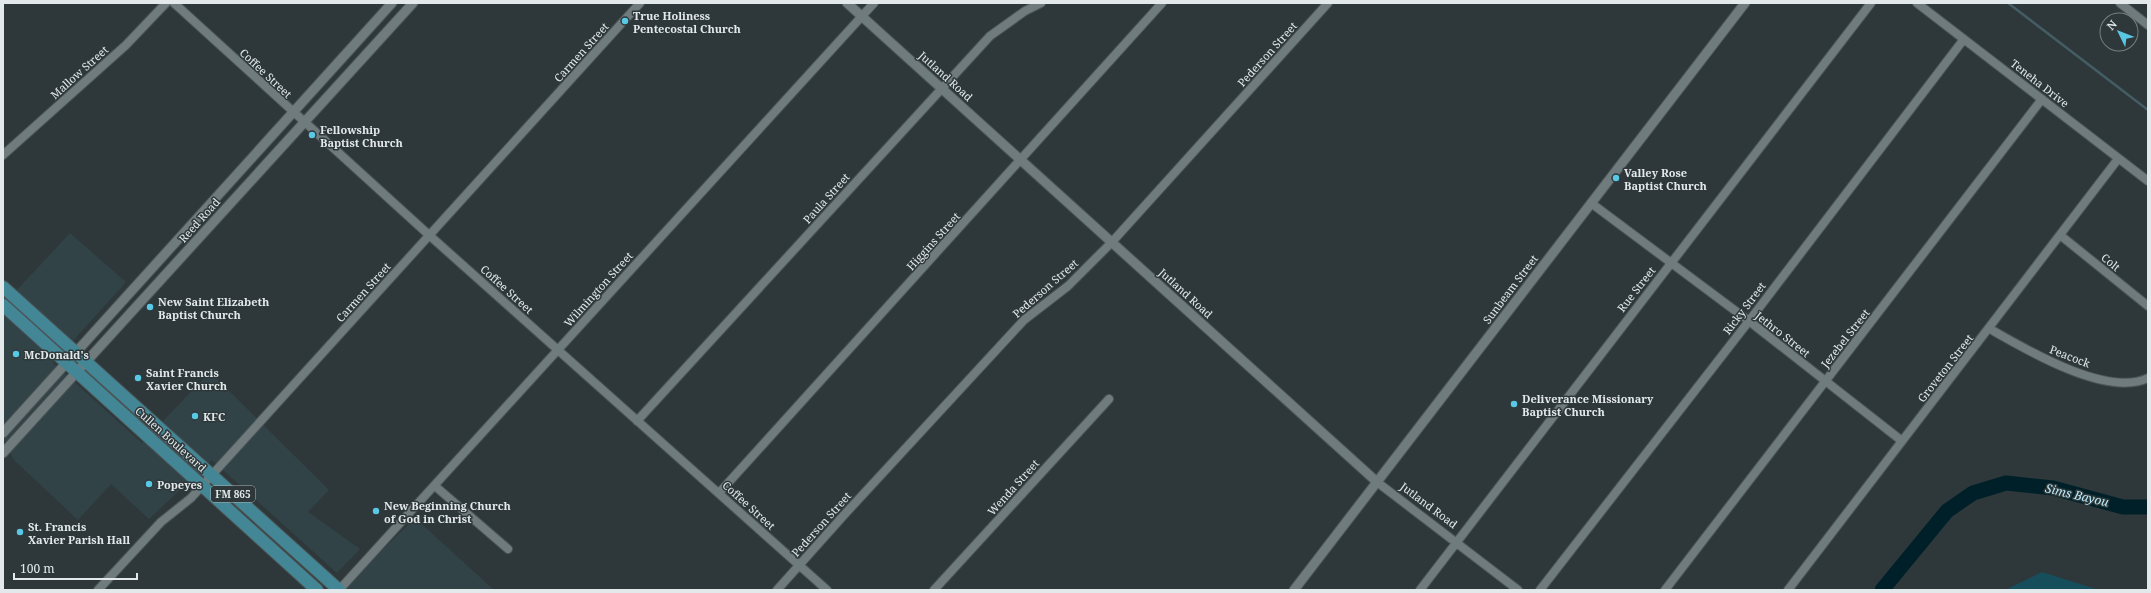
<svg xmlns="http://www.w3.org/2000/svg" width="2151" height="593" font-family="'Noto Serif',serif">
  <rect width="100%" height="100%" fill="#2e383a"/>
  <path fill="#324348" d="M 70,233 L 126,282 L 53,363 L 142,443 L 210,372 L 329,490 L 308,512 L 360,549 L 337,573 L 212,460 L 149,519 L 111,484 L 78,520 L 13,459 L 3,437 L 3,305 Z
    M 415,518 L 494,590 L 342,590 Z"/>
  <path fill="#174e5c" d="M 2042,572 L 2099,590 L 2005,590 Z"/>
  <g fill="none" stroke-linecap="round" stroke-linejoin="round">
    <path stroke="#445c63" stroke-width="2.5" d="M 2008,3 L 2148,110"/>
    <path stroke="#002029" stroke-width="15" d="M 1882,590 L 1947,511 L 1973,493 L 2006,483 L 2053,488 L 2123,507 L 2148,507"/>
    <defs>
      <path id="minor" d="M 174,3 L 429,235 L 827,590
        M 1917,3 L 2148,181
        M 2120,3 L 2148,25
        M 3,155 L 126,45 L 166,3
        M 1591,203 L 1749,321 L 1902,441
        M 2060,235 L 2148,306
        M 1990,329 C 2025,349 2107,398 2148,378
        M 637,421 L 990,36 L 1025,11 L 1041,3
        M 1377,482 L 1518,590
        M 435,486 L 508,549
        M 719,493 L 1162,3
        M 98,590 L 161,522 L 191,498 L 640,3
        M 339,590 L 874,3
        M 777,590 L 844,515 L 1024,320 L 1068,286 L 1112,242 L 1328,3
        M 934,590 L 1109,399
        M 1420,590 L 1871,3
        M 1540,590 L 1749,321 L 1964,39
        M 1665,590 L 2042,99
        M 1788,590 L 2118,159"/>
      <path id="tertiary" d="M 847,3 L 1377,482
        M 3,433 L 392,3
        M 3,453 L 413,3
        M 1294,590 L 1745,3"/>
      <path id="primary" d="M 3,287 L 339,590
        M 3,305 L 317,590"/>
    </defs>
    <use href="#minor" stroke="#4b5456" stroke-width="10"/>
    <use href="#tertiary" stroke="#4b5456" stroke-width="11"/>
    <use href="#primary" stroke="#4b5456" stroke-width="14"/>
    <use href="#minor" stroke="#707b7e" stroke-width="8"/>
    <use href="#tertiary" stroke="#707b7e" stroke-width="9"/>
    <use href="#primary" stroke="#438797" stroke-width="12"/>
  </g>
  <g fill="#59c8e5" stroke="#2e383a" stroke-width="1.5">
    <circle cx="625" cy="21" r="4"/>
    <circle cx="312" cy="135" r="4"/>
    <circle cx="1616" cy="178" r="4"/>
    <circle cx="150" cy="307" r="4"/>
    <circle cx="16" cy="354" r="4"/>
    <circle cx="138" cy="378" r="4"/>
    <circle cx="1514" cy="404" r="4"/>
    <circle cx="195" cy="416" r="4"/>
    <circle cx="149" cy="484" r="4"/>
    <circle cx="376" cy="511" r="4"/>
    <circle cx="20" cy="532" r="4"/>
  </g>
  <g text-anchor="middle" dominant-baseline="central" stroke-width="3" stroke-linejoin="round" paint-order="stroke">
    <rect fill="#2e383a" stroke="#adb4b6" stroke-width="1" x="211" y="486" width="44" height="16" rx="3"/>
    <g font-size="10" font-weight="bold" fill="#e3e9eb">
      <text x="233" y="494">FM 865</text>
    </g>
    <g font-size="11" font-weight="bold" fill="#e3e9eb" stroke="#2e383a" text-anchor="start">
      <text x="633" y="15">True Holiness<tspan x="633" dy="13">Pentecostal Church</tspan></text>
      <text x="320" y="129">Fellowship<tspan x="320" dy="13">Baptist Church</tspan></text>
      <text x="1624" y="172">Valley Rose<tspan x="1624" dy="13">Baptist Church</tspan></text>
      <text x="158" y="301">New Saint Elizabeth<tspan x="158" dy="13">Baptist Church</tspan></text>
      <text x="24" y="354">McDonald's</text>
      <text x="146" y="372">Saint Francis<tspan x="146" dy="13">Xavier Church</tspan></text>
      <text x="1522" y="398">Deliverance Missionary<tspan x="1522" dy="13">Baptist Church</tspan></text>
      <text x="203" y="416">KFC</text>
      <text x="157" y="484">Popeyes</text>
      <text x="384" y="505">New Beginning Church<tspan x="384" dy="13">of God in Christ</tspan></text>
      <text x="28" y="526">St. Francis<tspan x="28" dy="13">Xavier Parish Hall</tspan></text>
    </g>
    <g font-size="11" fill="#e3e9eb" stroke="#2e383a">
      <text transform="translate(581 52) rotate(-48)">Carmen Street</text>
      <text transform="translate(1267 54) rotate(-48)">Pederson Street</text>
      <text transform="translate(79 72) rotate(-42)">Mallow Street</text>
      <text transform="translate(266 73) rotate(43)">Coffee Street</text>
      <text transform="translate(946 76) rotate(42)">Jutland Road</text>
      <text transform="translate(2040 83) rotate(38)">Teneha Drive</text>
      <text transform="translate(826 198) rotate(-48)">Paula Street</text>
      <text transform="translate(199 220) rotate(-48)">Reed Road</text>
      <text transform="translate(933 241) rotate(-48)">Higgins Street</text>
      <text transform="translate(2111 262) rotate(39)">Colt</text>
      <text transform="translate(1045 288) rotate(-41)">Pederson Street</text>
      <text transform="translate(507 289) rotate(42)">Coffee Street</text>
      <text transform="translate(598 289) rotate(-48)">Wilmington Street</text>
      <text transform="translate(1510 289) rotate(-53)">Sunbeam Street</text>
      <text transform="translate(1636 289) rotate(-52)">Rue Street</text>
      <text transform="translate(363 292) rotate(-48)">Carmen Street</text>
      <text transform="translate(1186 293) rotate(42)">Jutland Road</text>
      <text transform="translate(1744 308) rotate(-53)">Ricky Street</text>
      <text transform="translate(1783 334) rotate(38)">Jethro Street</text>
      <text transform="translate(1845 338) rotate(-52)">Jezebel Street</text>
      <text transform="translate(2070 356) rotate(21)">Peacock</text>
      <text transform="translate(1945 368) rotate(-52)">Groveton Street</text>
      <text transform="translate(171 439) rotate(42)">Cullen Boulevard</text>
      <text transform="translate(1013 487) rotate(-48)">Wenda Street</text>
      <text transform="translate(749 505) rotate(42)">Coffee Street</text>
      <text transform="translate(1429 505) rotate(37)">Jutland Road</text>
      <text transform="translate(821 524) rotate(-48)">Pederson Street</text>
    </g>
    <g font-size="12" font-style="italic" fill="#bbecfb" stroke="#2e383a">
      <text transform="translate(2077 495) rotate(13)">Sims Bayou</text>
    </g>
  </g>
  <rect width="2151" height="593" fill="none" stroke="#e3e9eb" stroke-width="8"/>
  <g transform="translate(2119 32) rotate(313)"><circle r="19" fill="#2e383a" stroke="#767f81"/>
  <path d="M0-3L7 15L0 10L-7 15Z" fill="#59c8e5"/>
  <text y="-6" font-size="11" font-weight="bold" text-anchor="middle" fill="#e3e9eb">N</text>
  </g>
  <path d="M14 573v6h123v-6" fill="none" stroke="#e3e9eb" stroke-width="2"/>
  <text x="20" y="573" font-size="12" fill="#e3e9eb" stroke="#2e383a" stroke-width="3" paint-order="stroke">100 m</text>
</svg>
